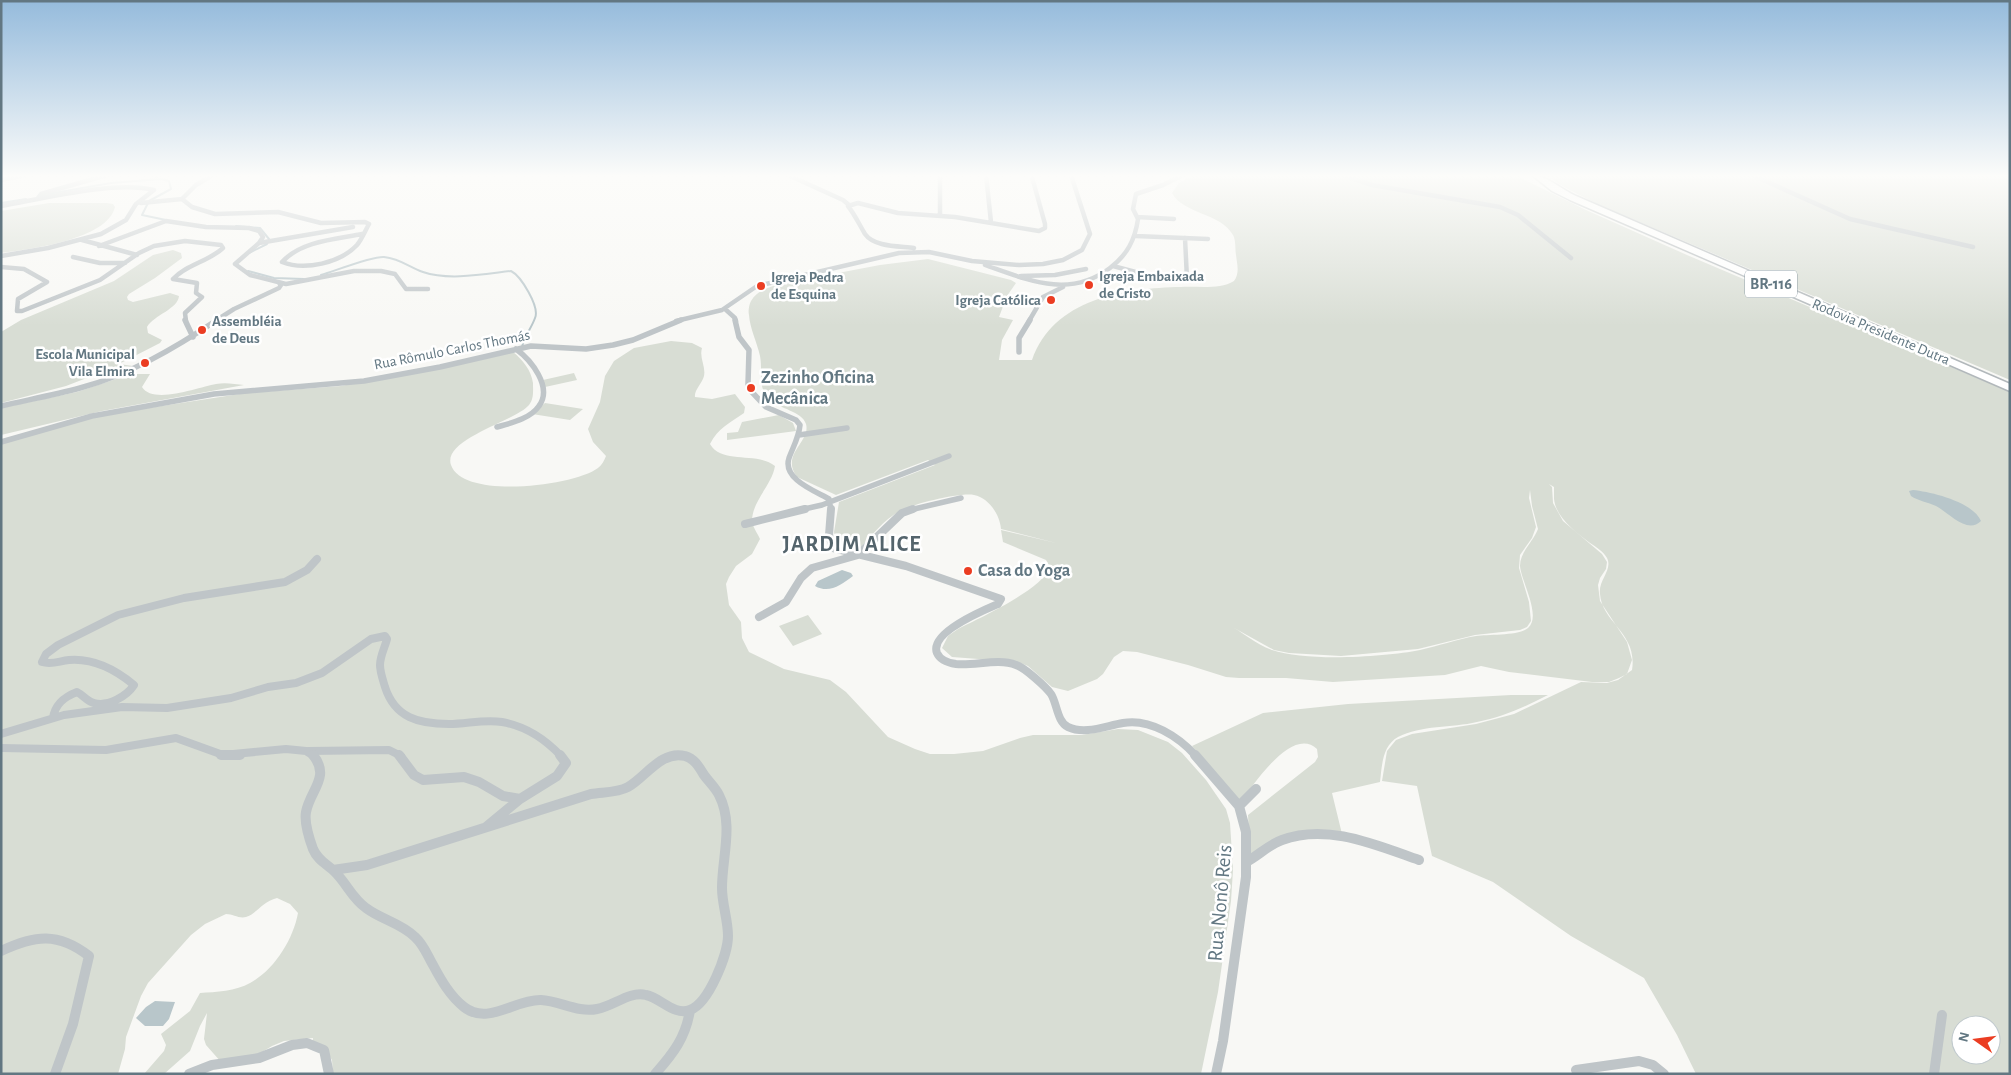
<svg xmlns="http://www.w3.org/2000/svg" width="2011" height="1075" font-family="'Alegreya Sans',sans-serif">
  <rect width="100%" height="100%" fill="#f8f8f5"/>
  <path fill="#d8ddd4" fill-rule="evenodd" d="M 1194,175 L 1519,177 L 1586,210 L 1687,255 L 2010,392 L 2010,1074 L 1696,1074 L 1677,1035 L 1644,978 L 1571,936 L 1493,882 L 1432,856 L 1417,786 L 1382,781 L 1387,751 L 1396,740 L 1412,734 L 1476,724 L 1514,714 L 1581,682 L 1607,683 L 1618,680 L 1632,670 C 1638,633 1602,623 1600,594 C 1598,580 1613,570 1607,558 C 1603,551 1596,547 1590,543 C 1576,532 1556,518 1554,499 C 1554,495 1554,491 1554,487 L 1549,484 L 1552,487 L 1553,503 L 1563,521 L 1602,554 L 1607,562 L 1606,569 L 1600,578 L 1598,585 L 1600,601 L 1627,642 L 1632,660 L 1627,674 L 1619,678 L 1609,682 L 1592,682 L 1509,672 L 1481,666 L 1445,675 L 1333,682 L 1286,678 L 1239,678 L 1226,677 L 1188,665 L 1137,652 L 1123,651 L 1114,657 L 1103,674 L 1097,679 L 1068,691 L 1052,687 L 1028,666 L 1018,662 L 952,657 L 942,648 L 948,636 L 958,629 C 980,618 1043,589 1050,567 L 1046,560 L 1003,542 L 1001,530 L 1056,543 L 1001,529 C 1000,515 989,498 974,495 C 961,492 912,504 900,511 C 883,520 871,537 858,550 L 837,544 L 834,532 L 839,502 L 935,465 L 928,460 L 836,495 L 797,477 C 780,454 811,442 806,424 C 802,411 779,409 769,399 C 757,387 763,371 760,356 C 757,342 750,329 749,315 C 748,311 749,305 751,301 C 757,290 770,287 780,284 L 880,265 L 928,259 L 1011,280 L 1016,283 L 1007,296 L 999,317 L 1013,320 L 1002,340 L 999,360 L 1032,360 C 1053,299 1124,288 1181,287 C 1198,286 1219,290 1234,281 C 1240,273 1237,264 1236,255 C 1235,249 1236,240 1233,235 C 1221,213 1183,214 1172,193 L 1179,183 ZM 1530,490 L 1532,506 L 1538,529 C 1533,542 1520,552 1520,566 C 1521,581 1542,616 1528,628 C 1519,636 1488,634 1476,636 C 1457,639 1439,646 1420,650 C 1385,657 1306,662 1272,650 C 1255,644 1243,632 1227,624 L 1274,650 L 1289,653 L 1341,656 L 1418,649 L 1475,635 L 1520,630 L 1527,627 L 1531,621 L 1529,602 L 1519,568 L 1520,555 L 1532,538 L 1536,527 L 1529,498 ZM 1961,1025 L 1991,1025 L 1991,1055 L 1961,1055 Z
    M 1546,175 L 2010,175 L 2010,380 L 1595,203 L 1564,187 Z
    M 49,203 L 107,203 L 113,204 L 115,207 C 107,240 30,249 1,253 L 1,211 Z
    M 173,250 L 181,253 L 182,258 L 155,278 L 129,294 L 127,297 L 128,300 L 133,302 L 170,293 L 179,296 C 178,309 154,315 147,327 L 148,333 L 162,340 L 160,343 L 119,364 L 133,366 L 108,377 L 97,374 L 66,386 L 1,403 L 1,332 L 21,320 L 114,281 L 153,255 Z
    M 671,341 L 692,343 L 702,348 C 699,358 706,366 704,376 C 702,384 694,390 695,397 L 712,399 L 735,394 L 745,407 L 744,413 C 730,423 718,428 710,444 C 722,465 756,451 775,466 C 772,485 752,501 752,521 C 752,526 758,534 760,539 L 752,554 L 736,566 L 729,577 L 726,584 L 729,605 L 741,622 L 742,638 L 749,652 L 784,669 L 830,680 L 846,692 L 888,737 L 915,749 L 930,754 L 954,754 L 983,751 L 1020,738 L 1033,735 L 1082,735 L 1118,729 L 1138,730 L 1168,742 L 1182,753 L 1206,780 L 1226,809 L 1230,823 L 1233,870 L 1231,901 L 1218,992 L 1201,1074 L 333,1074 L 332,1060 L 328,1054 L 312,1050 L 313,1038 L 284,1041 L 272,1046 L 244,1063 L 221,1062 L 206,1045 L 204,1039 L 207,1013 L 200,1026 L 190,1051 L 164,1074 L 144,1074 L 164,1051 L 166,1045 L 161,1034 L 190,1011 L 200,993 C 216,992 236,991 250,983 C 274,970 293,940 298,913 L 290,904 L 277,898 C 262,902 256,914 246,917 C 239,919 233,914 226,914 L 205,924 L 191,935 L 148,983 L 141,996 L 126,1037 L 125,1049 L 118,1074 L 1,1074 L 1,443 L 92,418 L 129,411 L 246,393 L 341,386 L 513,352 C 523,360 531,370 533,383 C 533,391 534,399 529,405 C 516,421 442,439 451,465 C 463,500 574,486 598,468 C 602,465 604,461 606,456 L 593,442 L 588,429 L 600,402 L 605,376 L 614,361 L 634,348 Z
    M 574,373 L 577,380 L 545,387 L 543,380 Z
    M 137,374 L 150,374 L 142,387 C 153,405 199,387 216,384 C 225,382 235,384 244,385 L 102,411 L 1,435 L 1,408 L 77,392 L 125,376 Z
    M 545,403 L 583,409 L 570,420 L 532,414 Z
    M 779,415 L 793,423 L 796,431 L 727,440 L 727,433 L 738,432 L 742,422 Z
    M 808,615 L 822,634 L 793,646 L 779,626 Z
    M 1511,695 L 1548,695 C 1525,707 1503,717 1477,722 C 1452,728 1421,725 1398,737 C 1382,746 1382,766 1380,782 L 1332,793 L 1342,834 L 1322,831 L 1250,856 L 1248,815 L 1315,762 L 1318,757 L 1317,749 C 1292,725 1253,786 1240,802 L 1192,746 L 1263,713 L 1348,704 Z"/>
  <path fill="#b8c6ca" d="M 1913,490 C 1932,492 1973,502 1981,521 C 1967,535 1948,512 1936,506 C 1928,502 1918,501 1911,496 L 1909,491 Z
    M 842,570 L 851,573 L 853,576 C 841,585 829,594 815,586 L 818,581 Z
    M 155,1001 L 175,1002 L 169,1019 L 163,1026 L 145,1026 L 136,1018 L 146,1007 Z"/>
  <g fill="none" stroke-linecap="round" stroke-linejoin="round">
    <path stroke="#b8c6ca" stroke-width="2" d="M 48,194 L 111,183 L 161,179 L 169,181 L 171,189 L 149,201 L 142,215 L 166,220
      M 1,203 L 26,199
      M 236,226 L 260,228 L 269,239 L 267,244 L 249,253
      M 248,271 L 274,278 L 304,279
      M 321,275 C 335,271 372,256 384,257 C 401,259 409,267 423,272 C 449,281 485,274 511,271 C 521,276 540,307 535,318 C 531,329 525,335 522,347"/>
    <defs>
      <path id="highway" d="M 1532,175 C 1545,175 1563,190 1576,196 L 2010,384 L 2010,391 L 1570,200 L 1552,191 Z"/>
    </defs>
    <use href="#highway" stroke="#b2b8bb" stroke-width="3"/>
    <path stroke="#bfc5c8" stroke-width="4.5" d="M 788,175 L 843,200 L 849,205
      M 940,175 L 940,216
      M 986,175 L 991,222
      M 1342,175 L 1372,185 L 1500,207 L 1518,215 L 1571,258
      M 1752,175 L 1850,219 L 1973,247
      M 156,176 L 160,175
      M 1,180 L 26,175
      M 38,198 L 41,194 L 107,175
      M 182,199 L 192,207 L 215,214 L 278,212 L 321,223 L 365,222 L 369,224
      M 182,199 L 196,185 L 213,175
      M 141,203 L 182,199
      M 1,206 C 41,199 116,180 154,190 L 136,204 L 126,220 L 101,234 L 48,248 L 1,256
      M 1137,217 L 1174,219
      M 362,234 C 336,239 301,241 282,262 C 305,271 340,263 357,245 C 362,239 365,231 369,224
      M 1136,236 L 1208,239
      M 1185,238 L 1187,279
      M 82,240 L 137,255
      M 259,243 L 353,227
      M 99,246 L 166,221 L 206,227 L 249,228 L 259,231 L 263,237 L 259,243 L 235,264 L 250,275 L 286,284 L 354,271 L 381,271 L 395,274 L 406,289 L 428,289
      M 914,248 C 899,246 874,247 865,234 C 859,224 855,215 848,206 L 858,203 L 898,213 L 955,217 L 1039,231 L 1045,228 L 1045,224 L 1032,177
      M 73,257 L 100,263 L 125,263
      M 985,265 C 1028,280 1069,299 1110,268 C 1127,255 1135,240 1138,219 L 1133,209 L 1136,194 L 1163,185 L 1183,175
      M 1113,266 L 1158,278 L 1193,278
      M 1,267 L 24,269 L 47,282 L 18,299 L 17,311 L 22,311 L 100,280 L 139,253 L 154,246 L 185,241 L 221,245 L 223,248 C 208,262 187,264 173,279 L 197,283 L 196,293 L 202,297 L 185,313 L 186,321
      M 1021,276 L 1055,275 L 1086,269
      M 725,309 L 735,318 L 736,321
      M 215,321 L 234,309 L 279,288 L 281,285 L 279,283
      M 676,321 L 722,310 L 757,286 L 899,253 L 929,252 L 972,261 L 1019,265 L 1043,264 L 1063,260 L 1082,250 L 1090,234 L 1071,175
      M 1029,321 L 1043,297 L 1063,287"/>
    <path stroke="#bfc5c8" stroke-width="5.5" d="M 185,320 L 193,337
      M 735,320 L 739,337 L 749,350 L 748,384 L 750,390 L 766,407 L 796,420 L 800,425 C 799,437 793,447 789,458 C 782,479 815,491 829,499 L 831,510
      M 1019,352 L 1019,338 L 1030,320
      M 1,406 C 27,400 54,395 80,388 C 129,375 175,348 217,320
      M 497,427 C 511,423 530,419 539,406 C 553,387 531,360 516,349
      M 799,435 L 847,428
      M 1,442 L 92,416 L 214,394 L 364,381 L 440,367 L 531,346 L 586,349 L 613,345 L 633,340 L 681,320
      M 800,510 L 822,505 L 949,456
      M 910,510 L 961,498"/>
    <path stroke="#bfc5c8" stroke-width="8" d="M 831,509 L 829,535 L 833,548 L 906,566 L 1001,599 L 998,604 C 984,610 929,633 937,653 C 940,660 949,663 956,664 C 975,666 998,658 1016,665 C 1024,667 1046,687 1051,694 C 1057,703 1057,722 1068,727 C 1085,735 1105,726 1123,723 C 1150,718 1179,737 1196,756
      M 745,524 L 805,509
      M 759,617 L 786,602 L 801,578 L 812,568 L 858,555 L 902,513 L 913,509
      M 53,718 C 55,704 64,697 77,692 C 83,695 88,702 94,703 C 108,707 127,696 134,685 C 116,670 93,658 69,660 C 59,661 52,665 42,662 L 46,654 L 58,645 L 118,615 L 184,598 L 285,582 L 307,570 L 317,559
      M 1,734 L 64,715 L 122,707 L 167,708 L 231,698 L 268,687 L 296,683 L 322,673 L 371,639 L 385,636 L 387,639 C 385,647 380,656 380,665 C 380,672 383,680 385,687 C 395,718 419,724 449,724 C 467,724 484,719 502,722 C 525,726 545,739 561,756
      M 1,748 L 106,750 L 176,738 L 223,755 L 286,749 L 306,751 L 314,756
      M 308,751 L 389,750 L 401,756
      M 671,756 L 684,756"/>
    <path stroke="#bfc5c8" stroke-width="10" d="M 221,755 L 240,755
      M 313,755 C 331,777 310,790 306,812 C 304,823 309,838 313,849 C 318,861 327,864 335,872 C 347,884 352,898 366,908 C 382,920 401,923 415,937 C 424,945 427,955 433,965 C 441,980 450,996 464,1007 C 488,1026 515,999 541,1000 C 560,1001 578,1013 597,1009 C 614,1006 629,991 646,995 C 661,998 674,1016 690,1010 C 709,1003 728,954 728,936 C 728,920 722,904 722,888 C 722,857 734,824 719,795 C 715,787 709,782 704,775 C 699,767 695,759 685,756 C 661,750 646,777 628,787 C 617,793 603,792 591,794 L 367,865 L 333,870
      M 399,755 L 414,775 L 423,780 L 464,777 L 479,782 L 503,796 L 520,799
      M 1195,755 L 1239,806 L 1246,832 L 1246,877 L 1223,1041 L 1216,1074
      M 1239,806 L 1256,789
      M 486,827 L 520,799 L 557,776 L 566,763 L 560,755
      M 1246,862 C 1258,856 1268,845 1282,840 C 1327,823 1376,845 1419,860
      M 1,951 C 35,935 58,932 89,956 L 73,1024 L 55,1074
      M 1576,1070 L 1639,1061 L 1653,1065 L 1664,1074
      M 189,1074 L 212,1065 L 259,1058 L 292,1045 L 307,1043 L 324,1050 L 329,1074
      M 655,1074 C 673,1054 686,1037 690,1010
      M 1934,1074 L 1942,1015"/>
    <use href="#highway" fill="#fff" fill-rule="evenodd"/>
  </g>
  <linearGradient id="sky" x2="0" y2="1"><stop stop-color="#95bbdc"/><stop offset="0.54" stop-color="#fcfcfa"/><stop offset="1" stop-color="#fcfcfa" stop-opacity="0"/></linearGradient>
  <rect width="2011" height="326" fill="url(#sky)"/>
  <g fill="#eb3d22" stroke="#fff" stroke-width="2">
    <circle cx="1089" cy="285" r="5"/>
    <circle cx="761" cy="286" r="5"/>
    <circle cx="1051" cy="300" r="5"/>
    <circle cx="202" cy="330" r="5"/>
    <circle cx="145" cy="363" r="5"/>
    <circle cx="751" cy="388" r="5"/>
    <circle cx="968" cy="571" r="5"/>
  </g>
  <g text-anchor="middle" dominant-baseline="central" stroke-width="5" stroke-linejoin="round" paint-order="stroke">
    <g font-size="15" font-weight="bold" fill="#627782" stroke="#fff" text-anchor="start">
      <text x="1099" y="276">Igreja Embaixada<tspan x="1099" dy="17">de Cristo</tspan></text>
      <text x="771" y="277">Igreja Pedra<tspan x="771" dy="17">de Esquina</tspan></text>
      <text x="1041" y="300" text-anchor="end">Igreja Católica</text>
      <text x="212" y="321">Assembléia<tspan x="212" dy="17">de Deus</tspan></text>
      <text x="135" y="354" text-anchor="end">Escola Municipal<tspan x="135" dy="17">Vila Elmira</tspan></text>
    </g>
    <g font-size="15" fill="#627782" stroke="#fff">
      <text transform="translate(1881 332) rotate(23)">Rodovia Presidente Dutra</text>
      <text transform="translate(452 350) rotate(-11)">Rua Rômulo Carlos Thomás</text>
    </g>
    <rect fill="#fff" stroke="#91a0a8" stroke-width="1" x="1745" y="270.5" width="52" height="27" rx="4"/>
    <g font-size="16" font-weight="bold" fill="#627782">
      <text x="1771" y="284">BR-116</text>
    </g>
    <g font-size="18" font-weight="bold" fill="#627782" stroke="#fff" text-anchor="start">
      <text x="761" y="378">Zezinho Oficina<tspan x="761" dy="21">Mecânica</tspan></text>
      <text x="978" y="571">Casa do Yoga</text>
    </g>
    <g font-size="21" fill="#627782" stroke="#fff">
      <text transform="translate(1220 903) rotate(-85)">Rua Nonô Reis</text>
    </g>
    <g font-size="22" font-weight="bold" letter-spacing="1" fill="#54646c" stroke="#fff">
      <text x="852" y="544">JARDIM ALICE</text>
    </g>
  </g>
  <rect width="2011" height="1075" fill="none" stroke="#627782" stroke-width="5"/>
  <g transform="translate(1976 1040) rotate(284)"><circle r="24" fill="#ffffff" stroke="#c0c9cd"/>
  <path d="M0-4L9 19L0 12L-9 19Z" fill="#eb3d22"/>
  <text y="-8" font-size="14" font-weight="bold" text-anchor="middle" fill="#627782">N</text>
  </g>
</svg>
